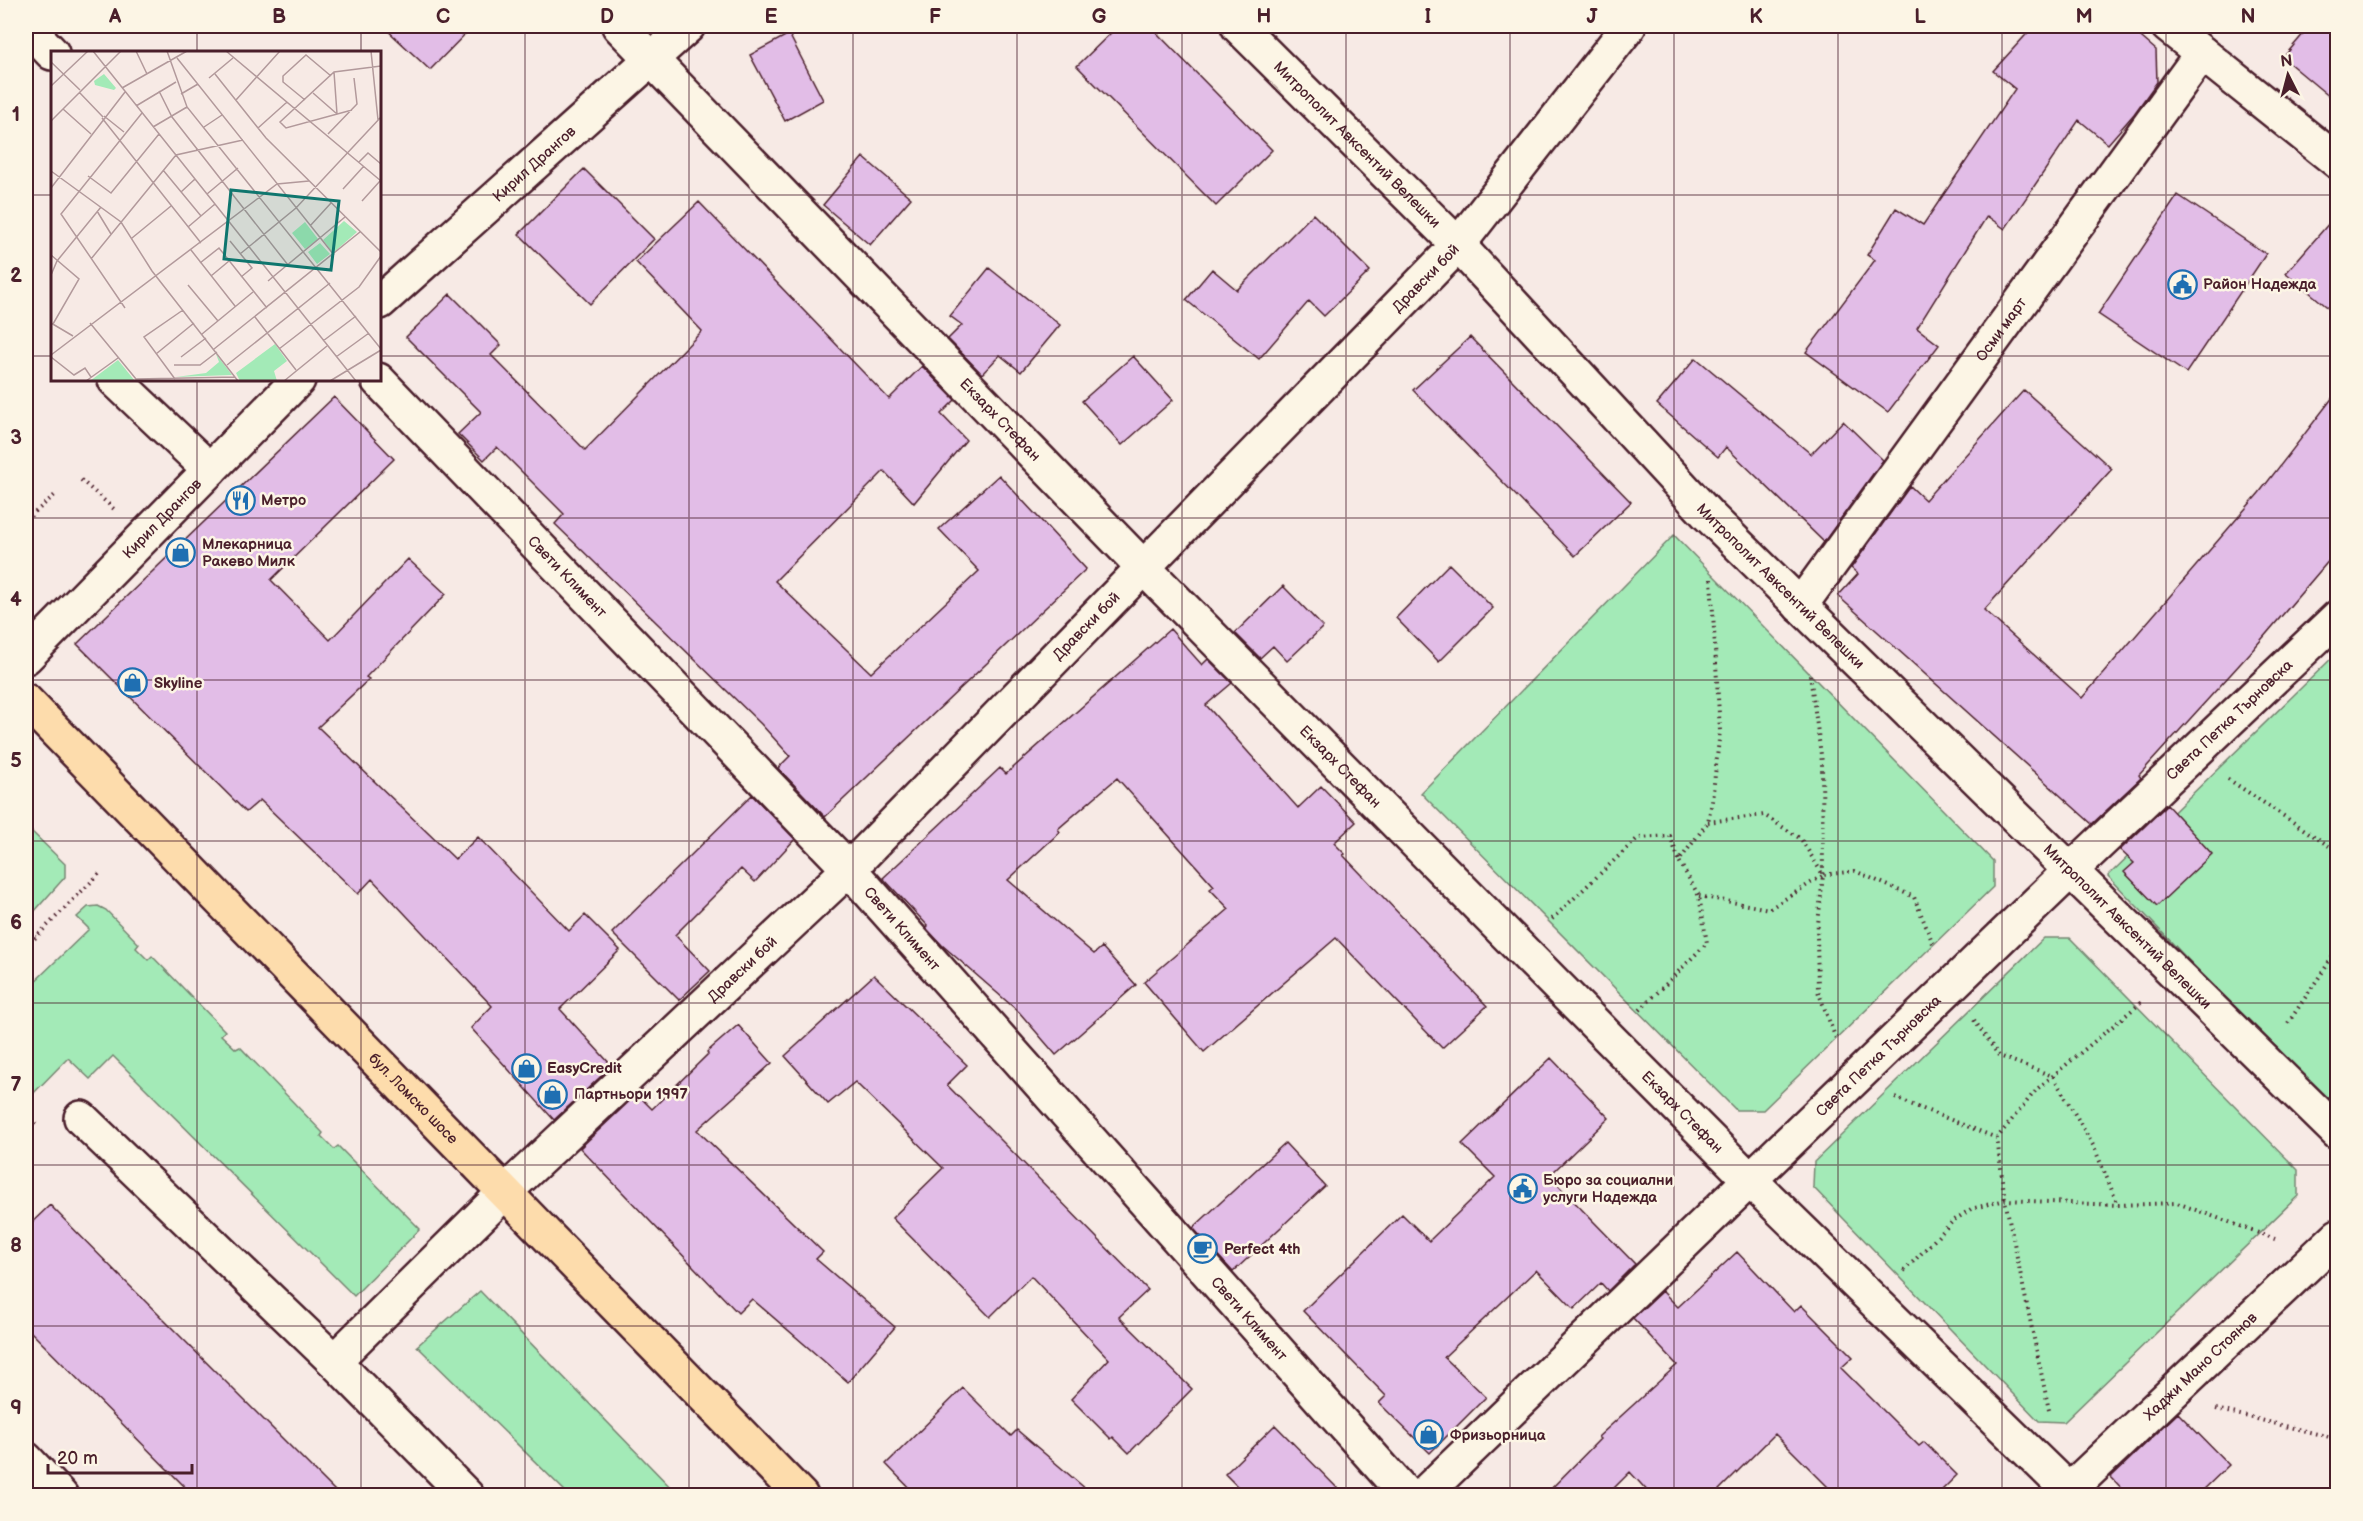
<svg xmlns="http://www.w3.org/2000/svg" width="2363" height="1521" font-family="'Balsamiq Sans',sans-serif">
  <rect width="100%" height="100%" fill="#f7eae5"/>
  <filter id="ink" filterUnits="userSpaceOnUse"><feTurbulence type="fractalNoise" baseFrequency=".0167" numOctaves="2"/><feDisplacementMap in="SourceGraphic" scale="12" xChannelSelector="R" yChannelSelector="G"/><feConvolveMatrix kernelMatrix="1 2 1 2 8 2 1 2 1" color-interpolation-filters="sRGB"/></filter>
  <g filter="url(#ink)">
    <path fill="#a3eab7" stroke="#768471" stroke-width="1.5" d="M 1674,535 L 1993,861 L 1993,887 L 1763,1110 L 1736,1110 L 1421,793 Z
      M 2337,653 L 2337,1115 L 2108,876 Z
      M 26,826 L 65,864 L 65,877 L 33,913 L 26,914 Z
      M 98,906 L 106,910 L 139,944 L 136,948 L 148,960 L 152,956 L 225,1031 L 221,1035 L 236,1049 L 240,1047 L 323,1133 L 321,1136 L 334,1149 L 338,1146 L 420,1229 L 354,1296 L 113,1056 L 90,1079 L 68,1058 L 26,1101 L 26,988 L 27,989 L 89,929 L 77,917 L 88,907 Z
      M 2044,938 L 2070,938 L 2298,1170 L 2298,1196 L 2064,1422 L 2039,1421 L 1813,1187 L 1814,1162 Z
      M 480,1291 L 678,1495 L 569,1495 L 417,1346 Z"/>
    <path fill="#e2bde7" stroke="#4a1f2b" stroke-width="1.5" d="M 383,26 L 473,26 L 430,70 Z
      M 1118,26 L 1150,26 L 1272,150 L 1216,206 L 1077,66 Z
      M 2034,26 L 2128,26 L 2156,50 L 2157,82 L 2134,114 L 2108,144 L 2079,120 L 2005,229 L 1987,216 L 1917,328 L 1939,345 L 1888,412 L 1806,352 L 1875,260 L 1867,255 L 1896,208 L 1923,225 L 2015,89 L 1993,71 Z
      M 2310,26 L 2337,26 L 2337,103 L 2283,58 Z
      M 789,34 L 823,100 L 785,121 L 750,55 Z
      M 863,157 L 911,198 L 870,245 L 823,205 Z
      M 584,169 L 654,239 L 590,304 L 519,234 Z
      M 2178,195 L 2266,254 L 2186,373 L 2098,314 Z
      M 699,202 L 889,399 L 922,366 L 955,400 L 941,414 L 966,440 L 914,503 L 884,471 L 775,581 L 871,673 L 979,571 L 939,529 L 999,475 L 1086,569 L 825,817 L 778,768 L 790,756 L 761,724 L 555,524 L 564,514 L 497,447 L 484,460 L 458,434 L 481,412 L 406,337 L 450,294 L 501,345 L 491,355 L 585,450 L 702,331 L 636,262 Z
      M 1313,214 L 1370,271 L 1324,316 L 1309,301 L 1259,359 L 1186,300 L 1212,269 L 1237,290 Z
      M 2337,214 L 2337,315 L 2286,273 Z
      M 989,268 L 1060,325 L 1021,372 L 1000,355 L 982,374 L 948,339 L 962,325 L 950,316 Z
      M 1470,337 L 1631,502 L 1575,556 L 1413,390 Z
      M 1133,356 L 1173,400 L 1122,445 L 1082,401 Z
      M 1696,358 L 1811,454 L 1843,421 L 1883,460 L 1824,542 L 1726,447 L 1718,457 L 1657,404 Z
      M 2024,390 L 2112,469 L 1984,610 L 2082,698 L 2259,493 L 2337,392 L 2337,551 L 2250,653 L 2139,775 L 2141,778 L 2092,824 L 1838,596 L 1858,574 L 1851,568 L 1910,486 L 1925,500 Z
      M 334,397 L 394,459 L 271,580 L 330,640 L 408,559 L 446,594 L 366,677 L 369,679 L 318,727 L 455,859 L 478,837 L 569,931 L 585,915 L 620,950 L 560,1009 L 612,1066 L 554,1120 L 471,1028 L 492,1006 L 372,879 L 358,894 L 260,800 L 246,812 L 77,644 Z
      M 1449,564 L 1493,608 L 1439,662 L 1396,618 Z
      M 1283,586 L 1323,627 L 1287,661 L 1273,646 L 1260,658 L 1235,633 Z
      M 1170,629 L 1202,665 L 1208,659 L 1232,683 L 1206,705 L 1298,808 L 1321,786 L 1356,822 L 1334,843 L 1345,854 L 1343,855 L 1487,1006 L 1442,1048 L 1336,938 L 1204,1052 L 1144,982 L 1229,909 L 1210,889 L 1214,886 L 1117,778 L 1058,829 L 1060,832 L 1008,880 L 1094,954 L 1102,947 L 1136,985 L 1056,1055 L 1019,1012 L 942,945 L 926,928 L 928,926 L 883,878 L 1000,768 L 1006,774 Z
      M 752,795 L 795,839 L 755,882 L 741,869 L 675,935 L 710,971 L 679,1000 L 612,933 Z
      M 2167,805 L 2212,854 L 2157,906 L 2124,872 L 2134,863 L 2120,850 Z
      M 874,975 L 967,1065 L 947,1085 L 1148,1290 L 1119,1317 L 1192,1389 L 1129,1453 L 1113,1437 L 1111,1439 L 1071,1399 L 1109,1359 L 1031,1276 L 990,1317 L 892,1218 L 943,1168 L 855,1082 L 828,1104 L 785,1056 Z
      M 738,1025 L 772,1063 L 697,1130 L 823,1252 L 816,1259 L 895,1327 L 848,1382 L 752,1299 L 738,1313 L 580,1148 L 637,1094 L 652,1109 L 708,1054 L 707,1052 Z
      M 1551,1058 L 1609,1118 L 1549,1176 L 1635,1264 L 1608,1291 L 1601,1283 L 1574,1309 L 1536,1270 L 1444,1357 L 1486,1397 L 1430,1453 L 1379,1403 L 1386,1396 L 1303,1311 L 1402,1214 L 1429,1241 L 1495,1177 L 1462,1144 Z
      M 1285,1143 L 1325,1186 L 1233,1272 L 1193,1228 Z
      M 50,1205 L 118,1274 L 340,1496 L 194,1496 L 26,1327 L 26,1228 Z
      M 1737,1252 L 1794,1312 L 1801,1305 L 1853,1357 L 1841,1368 L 1919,1446 L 1924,1442 L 1957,1475 L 1936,1496 L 1837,1496 L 1775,1434 L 1713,1496 L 1652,1496 L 1630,1472 L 1606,1496 L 1544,1496 L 1600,1439 L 1598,1437 L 1677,1365 L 1633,1318 L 1662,1291 L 1678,1307 Z
      M 963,1388 L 1011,1436 L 1017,1430 L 1094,1496 L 917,1496 L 886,1464 Z
      M 2178,1413 L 2229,1465 L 2197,1496 L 2129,1496 L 2111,1477 Z
      M 1275,1425 L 1345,1496 L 1247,1496 L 1225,1474 Z"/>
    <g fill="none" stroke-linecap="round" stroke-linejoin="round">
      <defs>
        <g id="minor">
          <path d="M 26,26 L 52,53"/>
          <path id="s1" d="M 619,26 L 1142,566 L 1611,1040 L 1750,1180 L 2074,1496"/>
          <path id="s2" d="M 1238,26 L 1458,245 L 1708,515 L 2338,1133"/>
          <path d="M 2168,26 L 2338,162"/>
          <path id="s3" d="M 380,302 L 688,26"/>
          <path d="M 115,380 L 210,470"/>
          <path id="s4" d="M 378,380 L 849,869 L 1407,1496"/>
          <path id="s5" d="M 1800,606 L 2202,53"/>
          <path id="s6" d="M 26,657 L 298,380"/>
          <path d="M 81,1118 L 334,1361 L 467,1496"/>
          <path id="s7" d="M 334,1361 L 505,1192 L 849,869 L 1458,245 L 1629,26"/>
          <path d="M 26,1459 L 61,1496"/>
          <path id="s8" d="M 1422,1496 L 2071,870 L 2338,617"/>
          <path id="s9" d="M 2063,1496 L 2338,1236"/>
        </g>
        <g id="major">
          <path id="s10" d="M 26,701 L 801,1496"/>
        </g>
      </defs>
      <use href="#minor" stroke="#4a1f2b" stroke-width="38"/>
      <use href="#major" stroke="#4a1f2b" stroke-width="38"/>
      <path stroke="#4a1f2b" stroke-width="4" stroke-dasharray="1.5 4.5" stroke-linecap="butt" d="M 81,480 L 114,509
        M 26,520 L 56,494
        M 1810,675 L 1822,762 L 1823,875 L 1817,934 L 1818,991 L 1836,1039
        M 2228,779 L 2329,846
        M 1708,822 L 1764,815 L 1801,839 L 1823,875 L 1855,871 L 1914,897 L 1934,946
        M 1699,896 L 1769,909 L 1822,876
        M 1552,919 L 1638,838 L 1670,836 L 1679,860
        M 26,928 L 35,937
        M 26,947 L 99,874
        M 1640,1010 L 1707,943 L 1699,896 L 1679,861 L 1708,822 L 1712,801 L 1720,731 L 1711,579
        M 1974,1020 L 1999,1056 L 2053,1076 L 2094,1147 L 2118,1205
        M 2288,1023 L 2338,949
        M 1895,1098 L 1997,1138
        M 26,1115 L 39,1127
        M 1904,1271 L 1953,1221 L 1971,1209 L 2005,1200 L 2118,1205 L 2177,1203 L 2275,1239
        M 2216,1409 L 2338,1439
        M 2049,1410 L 2005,1200 L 1997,1138 L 2037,1089 L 2143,1001"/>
      <use href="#minor" stroke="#fcf5e5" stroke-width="33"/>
      <use href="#major" stroke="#fddcac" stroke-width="33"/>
    </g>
  </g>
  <path fill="none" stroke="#4a1f2b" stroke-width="1.5" stroke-opacity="0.55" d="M 197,26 L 197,52M 361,26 L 361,52M 525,26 L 525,1496M 689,26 L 689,1496M 853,26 L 853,1496M 1017,26 L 1017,1496M 1182,26 L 1182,1496M 1346,26 L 1346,1496M 1510,26 L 1510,1496M 1674,26 L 1674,1496M 1838,26 L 1838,1496M 2002,26 L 2002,1496M 2166,26 L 2166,1496M 26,195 L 52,195M 380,195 L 2338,195M 26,356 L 52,356M 380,356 L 2338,356M 197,380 L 197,1496M 361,380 L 361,1496M 26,518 L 2338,518M 26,680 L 2338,680M 26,841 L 2338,841M 26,1003 L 2338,1003M 26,1165 L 2338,1165M 26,1326 L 2338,1326"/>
  <defs>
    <symbol id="civic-ring" viewBox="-11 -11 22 22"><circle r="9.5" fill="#fcf5e5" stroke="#1f6fb2" stroke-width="1.5"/><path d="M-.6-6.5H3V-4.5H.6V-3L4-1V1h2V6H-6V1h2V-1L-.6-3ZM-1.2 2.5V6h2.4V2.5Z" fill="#1f6fb2"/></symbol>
    <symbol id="restaurant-ring" viewBox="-11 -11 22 22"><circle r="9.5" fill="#fcf5e5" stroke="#1f6fb2" stroke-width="1.5"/><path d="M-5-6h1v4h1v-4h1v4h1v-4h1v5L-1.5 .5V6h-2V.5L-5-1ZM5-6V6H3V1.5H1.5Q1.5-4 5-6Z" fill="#1f6fb2"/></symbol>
    <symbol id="shop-ring" viewBox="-11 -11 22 22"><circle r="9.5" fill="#fcf5e5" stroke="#1f6fb2" stroke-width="1.5"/><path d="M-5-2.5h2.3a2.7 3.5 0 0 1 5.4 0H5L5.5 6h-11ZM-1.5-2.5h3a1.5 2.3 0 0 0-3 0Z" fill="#1f6fb2"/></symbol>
    <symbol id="cafe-ring" viewBox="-11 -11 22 22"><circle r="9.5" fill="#fcf5e5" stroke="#1f6fb2" stroke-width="1.5"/><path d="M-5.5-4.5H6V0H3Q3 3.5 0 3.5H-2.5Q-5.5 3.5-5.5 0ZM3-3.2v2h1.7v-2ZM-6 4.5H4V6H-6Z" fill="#1f6fb2"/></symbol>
  </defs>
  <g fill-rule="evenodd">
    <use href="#civic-ring" x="2166" y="268" width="33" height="33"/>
    <use href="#restaurant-ring" x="224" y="484" width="33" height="33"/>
    <use href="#shop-ring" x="164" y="536" width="33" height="33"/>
    <use href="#shop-ring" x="116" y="666" width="33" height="33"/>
    <use href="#shop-ring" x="510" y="1052" width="33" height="33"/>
    <use href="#shop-ring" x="536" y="1078" width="33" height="33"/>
    <use href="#civic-ring" x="1506" y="1172" width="33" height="33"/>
    <use href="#cafe-ring" x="1186" y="1232" width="33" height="33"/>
    <use href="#shop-ring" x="1412" y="1418" width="33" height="33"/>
  </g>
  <g text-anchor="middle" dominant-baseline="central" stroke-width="5" stroke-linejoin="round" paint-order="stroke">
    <g font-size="15" fill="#4a1f2b" stroke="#fcf5e5">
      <text stroke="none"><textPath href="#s2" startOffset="168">Митрополит Авксентий Велешки</textPath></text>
      <text stroke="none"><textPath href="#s3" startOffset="207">Кирил Дрангов</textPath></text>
      <text stroke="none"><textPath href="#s7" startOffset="1538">Дравски бой</textPath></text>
      <text stroke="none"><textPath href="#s5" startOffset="342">Осми март</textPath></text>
      <text stroke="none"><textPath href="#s1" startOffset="548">Екзарх Стефан</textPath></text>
      <text stroke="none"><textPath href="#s6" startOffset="194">Кирил Дрангов</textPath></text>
      <text stroke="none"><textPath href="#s4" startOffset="273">Свети Климент</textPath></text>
      <text stroke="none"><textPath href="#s2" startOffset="780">Митрополит Авксентий Велешки</textPath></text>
      <text stroke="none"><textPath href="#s7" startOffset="1052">Дравски бой</textPath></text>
      <text stroke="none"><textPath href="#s8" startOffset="1120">Света Петка Търновска</textPath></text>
      <text stroke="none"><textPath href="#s1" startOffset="1034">Екзарх Стефан</textPath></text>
      <text stroke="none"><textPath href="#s2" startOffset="1266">Митрополит Авксентий Велешки</textPath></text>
      <text stroke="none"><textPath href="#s4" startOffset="759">Свети Климент</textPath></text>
      <text stroke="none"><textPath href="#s7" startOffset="566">Дравски бой</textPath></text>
      <text stroke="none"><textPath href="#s8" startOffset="634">Света Петка Търновска</textPath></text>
      <text stroke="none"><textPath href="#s10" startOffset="555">бул. Ломско шосе</textPath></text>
      <text stroke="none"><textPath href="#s1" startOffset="1520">Екзарх Стефан</textPath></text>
      <text stroke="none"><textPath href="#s4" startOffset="1281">Свети Климент</textPath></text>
      <text stroke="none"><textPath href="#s9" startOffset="189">Хаджи Мано Стоянов</textPath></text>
    </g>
    <g font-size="15" font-weight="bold" fill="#4a1f2b" stroke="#fcf5e5" text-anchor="start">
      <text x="2203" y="284">Район Надежда</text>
      <text x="261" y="500">Метро</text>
      <text x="202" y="544">Млекарница<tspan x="202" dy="17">Ракево Милк</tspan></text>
      <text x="154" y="683">Skyline</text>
      <text x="547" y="1068">EasyCredit</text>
      <text x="574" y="1094">Партньори 1997</text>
      <text x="1543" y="1180">Бюро за социални<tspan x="1543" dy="17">услуги Надежда</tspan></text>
      <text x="1224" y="1249">Perfect 4th</text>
      <text x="1450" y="1435">Фризьорница</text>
    </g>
  </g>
  <g transform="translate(51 51)">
    <rect width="330" height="330" fill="#f7eae5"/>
    <path d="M 53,23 L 65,37 L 63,39 L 44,34 L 43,30 ZM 293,170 L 306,181 L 282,202 L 272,189 ZM 254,171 L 267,188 L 254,198 L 241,182 ZM 269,192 L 279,203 L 266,213 L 257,201 ZM 224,293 L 236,310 L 223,320 L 226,330 L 189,330 L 185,322 ZM 165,303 L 181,324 L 125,326 L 155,322 L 168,311 ZM 67,309 L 84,330 L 39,330 Z" fill="#a3eab7"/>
    <path fill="none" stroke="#b2999b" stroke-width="1.5" d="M 42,0 L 305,330M 85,0 L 96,23M 116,0 L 136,56 L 330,298M 175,0 L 330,130M 320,0 L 327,69M 126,7 L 283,204M 0,11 L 29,39M 283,21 L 286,63M 164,23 L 215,87 L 330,201M 158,27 L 182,7M 0,35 L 37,0M 71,37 L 136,0M 108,40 L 121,66 L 237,214M 28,41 L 52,66M 262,42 L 286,63M 130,43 L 147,33M 185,49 L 229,0M 254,49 L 232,31 L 232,25 L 255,4 L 280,25M 85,55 L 125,31M 12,58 L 40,83M 301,59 L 235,77 L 229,71 L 283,21 L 330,15M 53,65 L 73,81M 51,67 L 150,192M 0,70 L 70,0M 102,76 L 136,56M 153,76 L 171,64M 207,77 L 236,51M 277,83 L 306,53 L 303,27M 308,111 L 317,102 L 330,113M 112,119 L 150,165M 0,120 L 70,171 L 101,220 L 187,330M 37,125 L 60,142 L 108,83M 0,137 L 74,41M 292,138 L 313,115M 130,141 L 144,128M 156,143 L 187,117M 311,150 L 329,130M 46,160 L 60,183M 259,175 L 280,152M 137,176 L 164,153M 81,187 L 120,155M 179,190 L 201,217 L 190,226M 140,199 L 184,255M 189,203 L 245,157 L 330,66M 0,204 L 28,228 L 2,273M 40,208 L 125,104 L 192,89M 149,212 L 168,197 L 216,257M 0,224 L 6,210 L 50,156M 160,225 L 178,210M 217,230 L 294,166M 137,234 L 167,270M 74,257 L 10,163 L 91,62M 204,266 L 245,319M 0,272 L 22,285M 39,272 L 85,328 L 184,326M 151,283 L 202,241M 272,290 L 305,265M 163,298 L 309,181M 228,298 L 308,236 L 330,205M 105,303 L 143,272M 0,304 L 226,133 L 258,130M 0,306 L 23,324 L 34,317 L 40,326M 130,306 L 155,287M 285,306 L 318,282M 123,314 L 149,314 L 166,301M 176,314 L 279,232M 124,328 L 93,286 L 132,259M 35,330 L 67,307M 233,330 L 276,295M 279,330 L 330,299"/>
    <path fill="#0f766e" fill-opacity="0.15" stroke="#0f766e" stroke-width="3" d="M 180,139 L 288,150 L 280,219 L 173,208 Z"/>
    <rect width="330" height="330" fill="none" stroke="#4a1f2b" stroke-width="3"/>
  </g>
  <rect width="2363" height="1521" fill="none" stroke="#fcf5e5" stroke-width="66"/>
  <g transform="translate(2288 75) rotate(354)" stroke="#fcf5e5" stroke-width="4.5" paint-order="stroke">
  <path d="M0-4.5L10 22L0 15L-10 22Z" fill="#4a1f2b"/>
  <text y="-9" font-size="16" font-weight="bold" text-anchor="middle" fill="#4a1f2b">N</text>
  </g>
  <path d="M48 1464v9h144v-9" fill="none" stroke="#4a1f2b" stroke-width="3"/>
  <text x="57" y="1464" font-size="18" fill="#4a1f2b" stroke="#fcf5e5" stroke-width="4.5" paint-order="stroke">20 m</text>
  <rect x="33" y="33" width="2297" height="1455" fill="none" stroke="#4a1f2b" stroke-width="2"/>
  <g font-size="20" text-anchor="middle" font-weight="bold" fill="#4a1f2b">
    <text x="115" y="23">A</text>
    <text x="279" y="23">B</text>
    <text x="443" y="23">C</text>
    <text x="607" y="23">D</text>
    <text x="771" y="23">E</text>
    <text x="935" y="23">F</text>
    <text x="1099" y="23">G</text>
    <text x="1264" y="23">H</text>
    <text x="1428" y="23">I</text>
    <text x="1592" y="23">J</text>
    <text x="1756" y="23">K</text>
    <text x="1920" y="23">L</text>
    <text x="2084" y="23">M</text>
    <text x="2248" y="23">N</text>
    <text x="16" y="121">1</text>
    <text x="16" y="282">2</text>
    <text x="16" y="444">3</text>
    <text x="16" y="606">4</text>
    <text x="16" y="767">5</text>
    <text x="16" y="929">6</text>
    <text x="16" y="1091">7</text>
    <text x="16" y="1252">8</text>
    <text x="16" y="1414">9</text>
  </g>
</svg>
